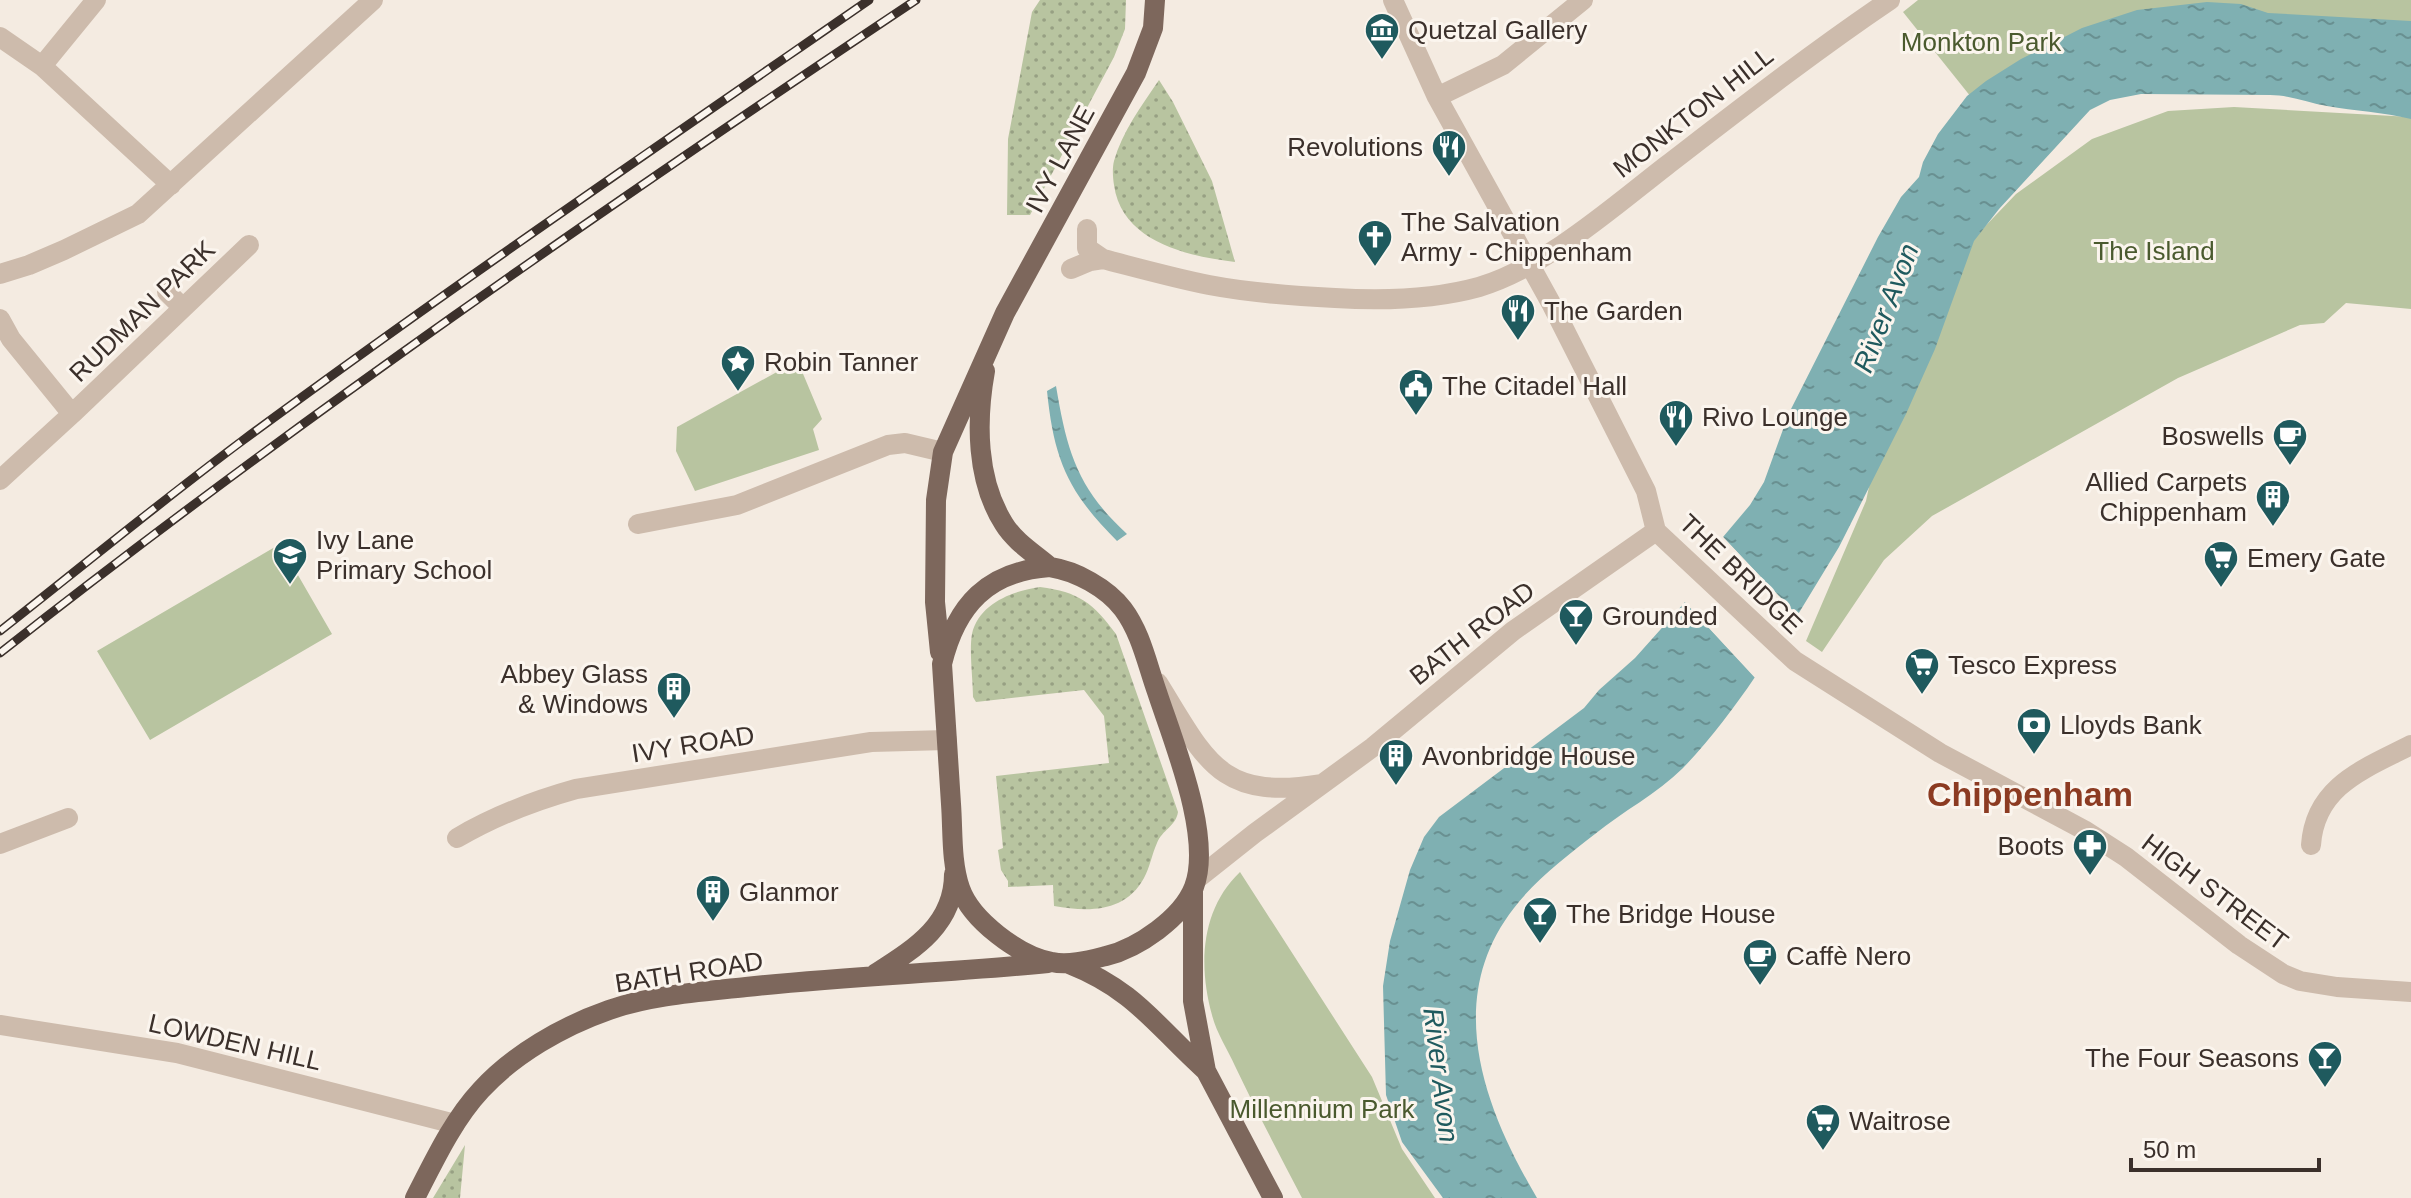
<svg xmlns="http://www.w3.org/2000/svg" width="2411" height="1198" font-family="Helvetica,sans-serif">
  <defs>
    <pattern id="grass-dots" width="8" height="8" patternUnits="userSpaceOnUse" patternTransform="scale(2)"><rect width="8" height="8" fill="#b8c4a0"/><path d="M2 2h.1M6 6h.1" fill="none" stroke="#97a083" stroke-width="1.8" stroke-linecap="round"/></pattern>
    <pattern id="water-ripples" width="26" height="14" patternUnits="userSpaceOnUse" patternTransform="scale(2)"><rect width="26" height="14" fill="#7fb0b2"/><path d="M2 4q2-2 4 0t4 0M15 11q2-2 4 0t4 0" fill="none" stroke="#699091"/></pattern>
  </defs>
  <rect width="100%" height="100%" fill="#f4ebe1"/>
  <path fill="url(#grass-dots)" d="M 1040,0 L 1126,0 L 1125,29 L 1114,57 L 1030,215 L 1007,215 L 1008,139 L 1032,12 Z
    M 1159,80 L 1173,102 L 1212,181 L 1235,262 C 1187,256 1122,242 1114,185 C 1113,178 1112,169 1114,161 C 1122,132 1142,105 1159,80 Z
    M 1040,587 C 1079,592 1093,603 1116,634 L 1178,812 C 1176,826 1162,830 1157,843 C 1152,854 1150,867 1144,878 C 1125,913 1088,912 1054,906 L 1053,885 L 1008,887 L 1008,881 L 1001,870 L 998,850 L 1003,848 L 996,776 L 1109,763 L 1104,716 L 1084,690 L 976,702 L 973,697 C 973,679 969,651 972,634 C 979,603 1013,591 1040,587 Z
    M 465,1145 L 460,1198 L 433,1198 Z"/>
  <path fill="#b8c4a0" d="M 1918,0 L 2411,0 L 2411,25 L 1975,102 L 1903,12 Z
    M 2234,107 L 2411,117 L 2411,309 L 2346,303 L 2324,323 L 2300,325 L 2178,378 L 1932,516 L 1884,560 L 1822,652 L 1806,641 L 1866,501 L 1876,454 L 1952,261 L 2016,194 L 2092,139 L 2168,111 Z
    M 784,368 L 794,372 L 801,369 L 822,419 L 813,429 L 819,450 L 695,491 L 676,451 L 677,427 Z
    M 280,544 L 332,634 L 150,740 L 97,651 Z
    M 1240,872 L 1372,1077 L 1402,1149 L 1435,1198 L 1302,1198 C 1279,1154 1256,1110 1235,1066 C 1228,1050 1216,1032 1212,1015 C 1198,965 1201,909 1240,872 Z"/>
  <path fill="url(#water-ripples)" d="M 2207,2 L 2241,4 L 2268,13 L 2411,21 L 2411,119 C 2383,112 2355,111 2327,106 C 2308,103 2290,95 2270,95 L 2141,94 L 2110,100 L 2090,110 L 1999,209 L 1974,241 L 1935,349 L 1906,414 L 1839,547 L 1797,616 L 1723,537 L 1750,505 L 1764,482 L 1789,413 L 1878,237 L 1901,197 L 1919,177 L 1923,162 L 1938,134 L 1967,96 L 1986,81 L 2021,59 L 2082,28 L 2137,10 Z
    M 1056,386 C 1067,451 1077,488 1127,534 L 1117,541 C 1068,492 1054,460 1047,391 Z
    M 1685,602 L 1755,677 C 1734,708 1709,741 1683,768 C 1657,794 1623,811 1595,834 C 1567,856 1536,879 1514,908 C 1442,1000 1485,1110 1537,1198 L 1443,1198 L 1402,1142 L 1386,1095 L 1383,986 L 1390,941 L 1410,870 L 1424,837 L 1439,817 L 1584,708 L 1599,690 L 1635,658 Z"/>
  <path fill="#f4ebe1" d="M 1723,537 L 1800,618 L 1799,619 L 1794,619 L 1756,579 L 1720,540 Z
    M 1685,598 L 1758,674 L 1757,680 L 1682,599 Z"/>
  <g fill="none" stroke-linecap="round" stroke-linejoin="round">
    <path stroke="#cdbbac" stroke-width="20" d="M 1393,0 L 1437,97 L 1552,305 L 1646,491 L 1656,531 L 1795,661 L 1940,753 L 2084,830 L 2126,857 L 2239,945 L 2283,974 L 2300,981 L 2337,987 L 2411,992
      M 0,37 L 42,66 L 171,185
      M 42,66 L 96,0
      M 1437,97 L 1503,65 L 1583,0
      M 1087,229 L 1087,248 L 1103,259
      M 1071,269 L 1090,261 L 1103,259 C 1138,268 1174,278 1209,285 C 1251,293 1293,296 1335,298 C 1384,301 1432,300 1479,287 C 1544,268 1613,207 1666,166 C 1740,109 1813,52 1890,0
      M 0,274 L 29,265 L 64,250 L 138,214 L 373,0
      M 167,292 L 183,308
      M 0,319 L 11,339 L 72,414 L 0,480
      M 72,414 L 249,245
      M 638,524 L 737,505 L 888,445 L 905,443 L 943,452
      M 1158,683 C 1206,760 1219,801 1321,784
      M 457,838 C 496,815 533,801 576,789 L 871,742 L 947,740
      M 0,844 L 68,818
      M 2311,845 C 2315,786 2364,769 2411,745
      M 1197,879 L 1255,833 L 1373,747 L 1513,631 L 1656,531
      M 0,1025 L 177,1053 L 455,1124"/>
    <path stroke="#7d675c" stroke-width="20" d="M 985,371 C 976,421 976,480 1004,524 C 1015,542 1035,554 1050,567
      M 1050,567 C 1076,571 1107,588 1123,609 C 1141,633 1147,664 1157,692 C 1173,741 1213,837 1194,887 C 1182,918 1138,948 1106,956 C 1090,960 1068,966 1052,962 C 1019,956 971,920 960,888 C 951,862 953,831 951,804 C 948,757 945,711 942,664 C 956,605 988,571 1050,567 Z
      M 940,652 L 935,602 L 936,500 L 943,452 L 1005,313 L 1136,73 L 1153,28 L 1155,0
      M 1193,890 L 1193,1001 L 1206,1071 L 1273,1198
      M 1069,964 C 1135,990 1156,1026 1206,1071
      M 875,974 C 914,949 954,925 954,874
      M 415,1198 C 434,1161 453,1120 481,1090 C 514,1054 563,1026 609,1010 C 652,995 701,992 746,987 C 846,976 947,973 1048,963"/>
    <defs>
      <path id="rail" d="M 0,631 C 80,568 160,502 242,441 C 448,289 659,145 869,0
        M 0,653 C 295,421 604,208 916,0"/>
    </defs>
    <use href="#rail" stroke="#3b302b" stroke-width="9"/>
    <use href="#rail" stroke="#fbf5ee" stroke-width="6" stroke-dasharray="18" stroke-linecap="butt"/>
  </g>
  <defs>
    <symbol id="museum-pin" viewBox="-11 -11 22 30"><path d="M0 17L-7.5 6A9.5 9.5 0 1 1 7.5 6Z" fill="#1f5a5e" stroke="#fbf5ee"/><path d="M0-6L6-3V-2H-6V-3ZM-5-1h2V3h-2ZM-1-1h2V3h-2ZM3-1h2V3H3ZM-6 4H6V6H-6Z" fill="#fff"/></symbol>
    <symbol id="restaurant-pin" viewBox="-11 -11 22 30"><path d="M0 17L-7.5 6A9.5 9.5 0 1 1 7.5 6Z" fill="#1f5a5e" stroke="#fbf5ee"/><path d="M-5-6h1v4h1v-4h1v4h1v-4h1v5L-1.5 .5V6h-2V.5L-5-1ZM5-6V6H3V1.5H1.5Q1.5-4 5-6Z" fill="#fff"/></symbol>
    <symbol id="church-pin" viewBox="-11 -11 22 30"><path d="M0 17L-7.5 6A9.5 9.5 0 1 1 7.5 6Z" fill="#1f5a5e" stroke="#fbf5ee"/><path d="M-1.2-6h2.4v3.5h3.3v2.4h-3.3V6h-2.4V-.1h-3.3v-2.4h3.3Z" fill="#fff"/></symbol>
    <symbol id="sight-pin" viewBox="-11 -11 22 30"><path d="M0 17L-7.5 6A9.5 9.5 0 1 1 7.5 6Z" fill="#1f5a5e" stroke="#fbf5ee"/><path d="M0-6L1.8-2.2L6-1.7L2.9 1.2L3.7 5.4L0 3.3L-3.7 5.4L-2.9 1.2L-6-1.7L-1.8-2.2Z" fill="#fff"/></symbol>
    <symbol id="civic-pin" viewBox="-11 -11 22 30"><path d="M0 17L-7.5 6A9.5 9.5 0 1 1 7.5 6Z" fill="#1f5a5e" stroke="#fbf5ee"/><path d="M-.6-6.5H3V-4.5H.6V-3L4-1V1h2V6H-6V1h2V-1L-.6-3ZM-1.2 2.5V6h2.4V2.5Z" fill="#fff"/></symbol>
    <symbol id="cafe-pin" viewBox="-11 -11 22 30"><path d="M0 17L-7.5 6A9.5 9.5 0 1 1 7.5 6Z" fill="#1f5a5e" stroke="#fbf5ee"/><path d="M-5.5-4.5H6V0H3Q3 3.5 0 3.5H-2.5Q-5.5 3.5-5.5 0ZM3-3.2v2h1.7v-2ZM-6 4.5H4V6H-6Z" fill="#fff"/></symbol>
    <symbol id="building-pin" viewBox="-11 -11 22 30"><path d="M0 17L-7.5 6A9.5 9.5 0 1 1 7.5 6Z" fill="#1f5a5e" stroke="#fbf5ee"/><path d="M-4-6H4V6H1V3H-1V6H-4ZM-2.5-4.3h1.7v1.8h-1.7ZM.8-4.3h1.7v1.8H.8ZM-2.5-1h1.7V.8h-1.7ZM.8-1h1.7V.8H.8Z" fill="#fff"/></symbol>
    <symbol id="school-pin" viewBox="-11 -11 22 30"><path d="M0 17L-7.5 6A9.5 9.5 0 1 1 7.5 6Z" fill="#1f5a5e" stroke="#fbf5ee"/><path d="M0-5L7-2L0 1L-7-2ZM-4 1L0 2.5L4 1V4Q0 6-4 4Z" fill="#fff"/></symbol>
    <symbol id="supermarket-pin" viewBox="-11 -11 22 30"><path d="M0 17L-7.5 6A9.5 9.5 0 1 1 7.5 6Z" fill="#1f5a5e" stroke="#fbf5ee"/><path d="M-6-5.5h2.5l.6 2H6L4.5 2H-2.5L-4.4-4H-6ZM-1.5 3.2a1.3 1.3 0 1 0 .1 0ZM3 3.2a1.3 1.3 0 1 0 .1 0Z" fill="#fff"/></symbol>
    <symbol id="bar-pin" viewBox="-11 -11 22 30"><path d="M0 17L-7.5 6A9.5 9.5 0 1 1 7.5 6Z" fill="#1f5a5e" stroke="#fbf5ee"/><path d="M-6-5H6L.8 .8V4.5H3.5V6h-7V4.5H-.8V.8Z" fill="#fff"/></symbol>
    <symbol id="bank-pin" viewBox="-11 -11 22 30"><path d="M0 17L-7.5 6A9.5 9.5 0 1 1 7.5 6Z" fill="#1f5a5e" stroke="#fbf5ee"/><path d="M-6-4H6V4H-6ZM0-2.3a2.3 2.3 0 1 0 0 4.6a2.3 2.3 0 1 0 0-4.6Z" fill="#fff"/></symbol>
    <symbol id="pharmacy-pin" viewBox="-11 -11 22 30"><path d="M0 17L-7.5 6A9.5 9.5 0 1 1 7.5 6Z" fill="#1f5a5e" stroke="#fbf5ee"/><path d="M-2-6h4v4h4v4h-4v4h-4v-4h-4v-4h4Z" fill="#fff"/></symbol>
  </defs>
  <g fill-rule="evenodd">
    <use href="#museum-pin" x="1362" y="10" width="40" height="54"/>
    <use href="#restaurant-pin" x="1429" y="127" width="40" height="54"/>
    <use href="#church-pin" x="1355" y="217" width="40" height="54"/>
    <use href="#restaurant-pin" x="1498" y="291" width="40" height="54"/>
    <use href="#sight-pin" x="718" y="342" width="40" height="54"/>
    <use href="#civic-pin" x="1396" y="366" width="40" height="54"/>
    <use href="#restaurant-pin" x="1656" y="397" width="40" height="54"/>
    <use href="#cafe-pin" x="2270" y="416" width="40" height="54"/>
    <use href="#building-pin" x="2253" y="477" width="40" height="54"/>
    <use href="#school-pin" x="270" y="535" width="40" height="54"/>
    <use href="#supermarket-pin" x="2201" y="538" width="40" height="54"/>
    <use href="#bar-pin" x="1556" y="596" width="40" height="54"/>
    <use href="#supermarket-pin" x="1902" y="645" width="40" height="54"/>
    <use href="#building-pin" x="654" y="669" width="40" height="54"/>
    <use href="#bank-pin" x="2014" y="705" width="40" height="54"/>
    <use href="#building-pin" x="1376" y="736" width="40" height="54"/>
    <use href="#pharmacy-pin" x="2070" y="826" width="40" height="54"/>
    <use href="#building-pin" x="693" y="872" width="40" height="54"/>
    <use href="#bar-pin" x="1520" y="894" width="40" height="54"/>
    <use href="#cafe-pin" x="1740" y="936" width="40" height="54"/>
    <use href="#bar-pin" x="2305" y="1038" width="40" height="54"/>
    <use href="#supermarket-pin" x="1803" y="1101" width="40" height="54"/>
  </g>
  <g text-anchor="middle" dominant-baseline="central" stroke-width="6" stroke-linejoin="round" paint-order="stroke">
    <g font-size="26" fill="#3b302b" stroke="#fbf5ee" text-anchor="start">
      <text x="1408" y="30">Quetzal Gallery</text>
      <text x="1423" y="147" text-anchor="end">Revolutions</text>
      <text x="1401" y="222">The Salvation<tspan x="1401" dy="30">Army - Chippenham</tspan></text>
      <text x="1544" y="311">The Garden</text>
      <text x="764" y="362">Robin Tanner</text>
      <text x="1442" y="386">The Citadel Hall</text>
      <text x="1702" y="417">Rivo Lounge</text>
      <text x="2264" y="436" text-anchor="end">Boswells</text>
      <text x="2247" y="482" text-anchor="end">Allied Carpets<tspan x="2247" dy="30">Chippenham</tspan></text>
      <text x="316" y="540">Ivy Lane<tspan x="316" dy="30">Primary School</tspan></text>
      <text x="2247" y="558">Emery Gate</text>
      <text x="1602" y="616">Grounded</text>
      <text x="1948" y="665">Tesco Express</text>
      <text x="648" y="674" text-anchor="end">Abbey Glass<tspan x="648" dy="30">&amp; Windows</tspan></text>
      <text x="2060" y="725">Lloyds Bank</text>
      <text x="1422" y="756">Avonbridge House</text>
      <text x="2064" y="846" text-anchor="end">Boots</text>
      <text x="739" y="892">Glanmor</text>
      <text x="1566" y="914">The Bridge House</text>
      <text x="1786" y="956">Caffè Nero</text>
      <text x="2299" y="1058" text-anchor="end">The Four Seasons</text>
      <text x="1849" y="1121">Waitrose</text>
    </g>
    <g font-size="26" fill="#4a5a2e" stroke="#fbf5ee">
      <text x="1981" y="42">Monkton Park</text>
      <text x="2154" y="251">The Island</text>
      <text x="1322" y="1109">Millennium Park</text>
    </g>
    <g font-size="26" fill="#3b302b" stroke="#fbf5ee">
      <text transform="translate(1693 112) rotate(-38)">MONKTON HILL</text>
      <text transform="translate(1060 159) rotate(-62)">IVY LANE</text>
      <text transform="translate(142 311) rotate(-44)">RUDMAN PARK</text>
      <text transform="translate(1741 574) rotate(44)">THE BRIDGE</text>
      <text transform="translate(1472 633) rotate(-38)">BATH ROAD</text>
      <text transform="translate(693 744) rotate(-9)">IVY ROAD</text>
      <text transform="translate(2215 892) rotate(37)">HIGH STREET</text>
      <text transform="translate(689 972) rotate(-9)">BATH ROAD</text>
      <text transform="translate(235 1042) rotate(13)">LOWDEN HILL</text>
    </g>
    <g font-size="28" font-style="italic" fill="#1f5a5e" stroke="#fbf5ee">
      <text transform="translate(1886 308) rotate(-69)">River Avon</text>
      <text transform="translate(1441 1075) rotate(83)">River Avon</text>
    </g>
    <g font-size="34" font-weight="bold" fill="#8c3b22" stroke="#fbf5ee">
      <text x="2030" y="794">Chippenham</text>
    </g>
  </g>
  <path d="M2131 1158v12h188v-12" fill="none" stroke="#3b302b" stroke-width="4"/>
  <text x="2143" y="1158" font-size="24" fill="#3b302b" stroke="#fbf5ee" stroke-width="6" paint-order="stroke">50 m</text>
</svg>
